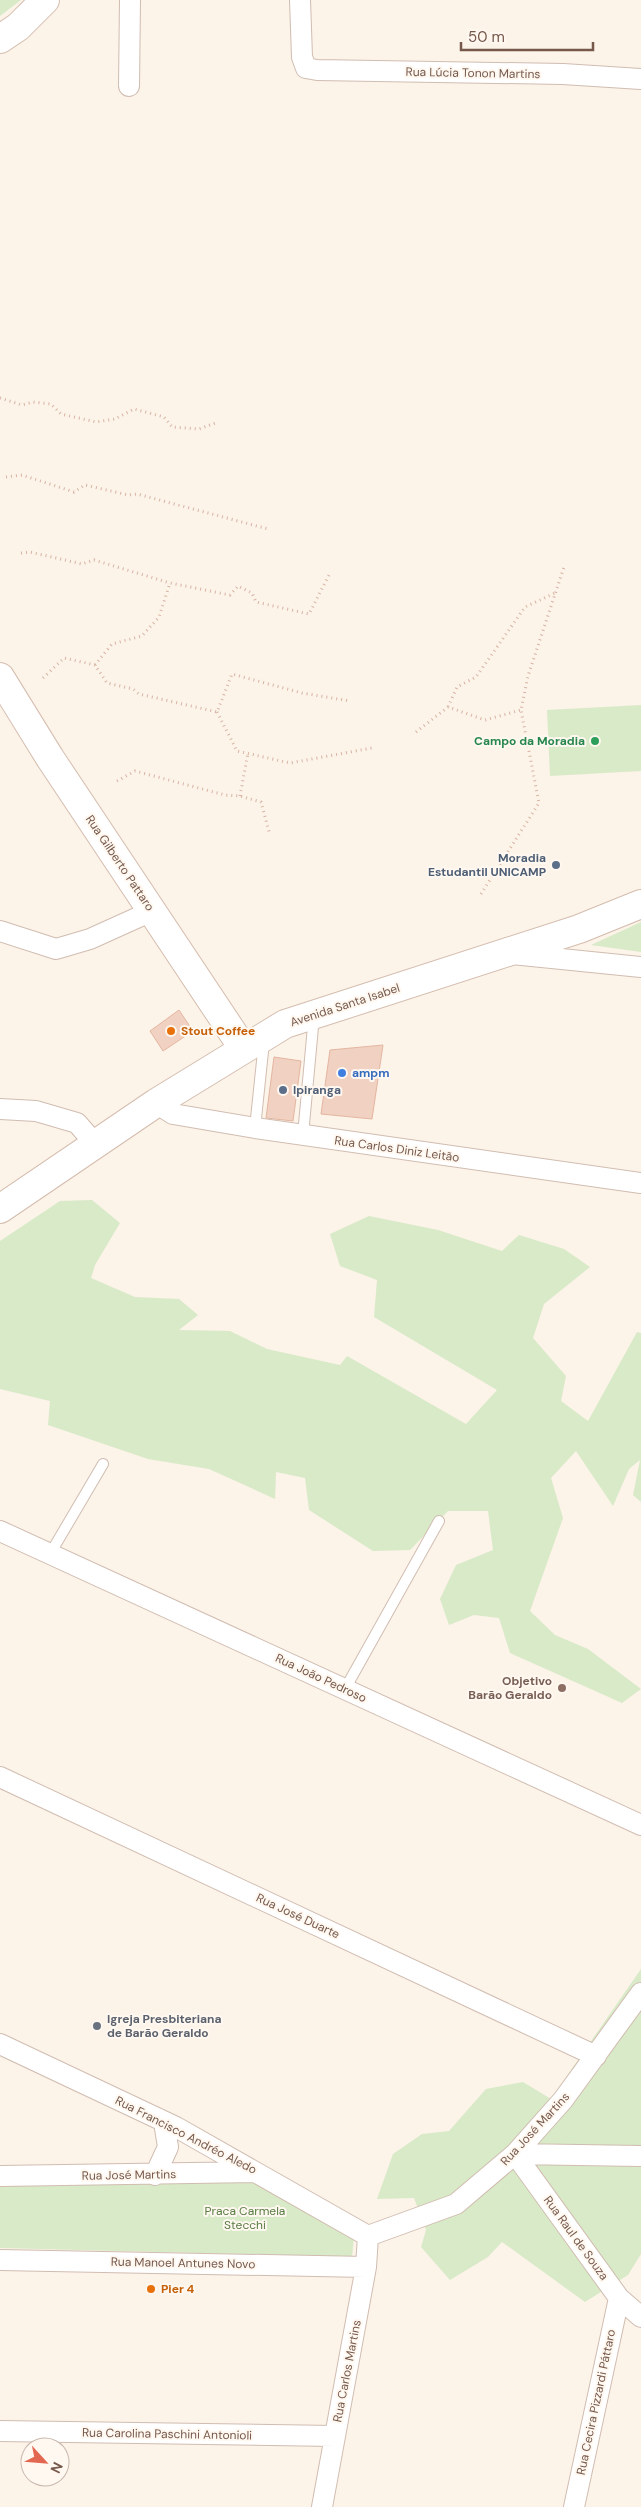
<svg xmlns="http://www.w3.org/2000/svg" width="641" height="2507" font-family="'DM Sans',sans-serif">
  <rect width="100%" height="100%" fill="#fcf3e9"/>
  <path fill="#d8eac7" d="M 0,0 L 21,0 L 0,16 Z
    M 641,705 L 641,771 L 550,776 L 547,710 Z
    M 641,922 L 641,952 L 591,945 Z
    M 92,1200 L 120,1223 L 95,1265 L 91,1278 L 135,1297 L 179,1299 L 198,1315 L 179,1330 L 230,1331 L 267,1349 L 340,1365 L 347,1356 L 466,1424 L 497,1390 L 374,1317 L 377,1280 L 340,1266 L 330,1234 L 369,1216 L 438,1230 L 502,1251 L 519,1235 L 564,1249 L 590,1267 L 544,1304 L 533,1338 L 566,1376 L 561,1401 L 588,1421 L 637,1332 L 641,1333 L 641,1502 L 633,1495 L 640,1460 L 629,1469 L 613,1506 L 576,1451 L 551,1478 L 563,1518 L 530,1611 L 555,1635 L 588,1649 L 641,1689 L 622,1703 L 510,1653 L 499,1618 L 474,1615 L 449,1625 L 440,1599 L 456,1565 L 493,1550 L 488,1511 L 448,1511 L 410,1550 L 373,1551 L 309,1510 L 305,1478 L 276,1472 L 275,1499 L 209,1469 L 148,1459 L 48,1425 L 50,1401 L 0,1389 L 0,1241 L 60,1201 Z
    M 641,1969 L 641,2254 L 628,2275 L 585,2302 L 502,2242 L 488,2257 L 450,2280 L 421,2247 L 426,2230 L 414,2198 L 377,2199 L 393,2154 L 422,2134 L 449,2131 L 486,2089 L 523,2082 L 551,2099 Z
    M 255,2182 L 354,2237 L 352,2257 L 0,2248 L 0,2186 Z"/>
  <path fill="#f1d1c1" stroke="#e4b6a1" d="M 179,1010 L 193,1031 L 163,1051 L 150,1031 Z
    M 383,1045 L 372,1119 L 321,1114 L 330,1050 Z
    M 274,1057 L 301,1061 L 293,1121 L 266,1118 Z"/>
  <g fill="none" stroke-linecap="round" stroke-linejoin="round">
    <defs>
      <path id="lane" d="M 255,1128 L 264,1042
        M 303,1135 L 314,1016
        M 50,1554 L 103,1464
        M 345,1689 L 439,1521"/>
      <path id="street" d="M 300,0 L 302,57 L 306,68 L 317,70 L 563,74 L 641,79
        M 129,86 L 130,0
        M 0,931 L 56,949 L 90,939 L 152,911
        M 512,954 L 641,967
        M 156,1103 L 173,1114 L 255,1128 L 641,1183
        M 0,1109 L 36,1111 L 77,1123 L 96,1145
        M 0,1531 L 641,1825
        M 0,1777 L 596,2056
        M 0,2044 L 176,2127 L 368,2236
        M 515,2154 L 619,2298 L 641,2317
        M 515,2154 L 641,2156
        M 155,2175 L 168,2147 L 164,2122
        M 0,2176 L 255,2172
        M 368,2236 L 456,2204 L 515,2154 L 563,2100 L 641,1993
        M 0,2260 L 366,2267
        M 0,2431 L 335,2436
        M 322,2507 L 366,2267 L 368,2236
        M 574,2507 L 619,2298"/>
      <path id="secondary" d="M 0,39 L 18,27 L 45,0
        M 0,677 L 50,758 L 243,1048
        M 0,1209 L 156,1103 L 285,1024 L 579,929 L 641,904"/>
    </defs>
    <use href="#lane" stroke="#d1bdb1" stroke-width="12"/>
    <use href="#street" stroke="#d1bdb1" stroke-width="22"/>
    <use href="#secondary" stroke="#d4bdae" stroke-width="30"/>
    <path stroke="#d7b4a3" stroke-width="3" stroke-dasharray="1 4" stroke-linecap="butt" d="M 0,398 L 22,405 L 33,402 L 51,404 L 61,414 L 96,422 L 115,419 L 134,409 L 164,417 L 172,427 L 199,429 L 218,422
      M 6,477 L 22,475 L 74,492 L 85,485 L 128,495 L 137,494 L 268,529
      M 21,553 L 30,552 L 82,564 L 94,560 L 170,583
      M 95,665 L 112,644 L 142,636 L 159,617 L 170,583 L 230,595 L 238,586 L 252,593 L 256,602 L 309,614 L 330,573
      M 43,678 L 64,658 L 95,665 L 107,683 L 133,689 L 139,694 L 217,712 L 232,674 L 302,693 L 350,701
      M 448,707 L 457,687 L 476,677 L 525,607 L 555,593
      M 217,712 L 237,751 L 290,763 L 372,748
      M 416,732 L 448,707 L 485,720 L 521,710
      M 117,781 L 135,771 L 225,795 L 240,796 L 261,802 L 270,835
      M 240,796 L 248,753
      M 481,894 L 539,803 L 521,710 L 528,676 L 564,567"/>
    <use href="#lane" stroke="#fff" stroke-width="10"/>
    <use href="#street" stroke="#fff" stroke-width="20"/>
    <use href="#secondary" stroke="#fff" stroke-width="28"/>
  </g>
  <circle fill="#2e9e5b" stroke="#fff8f0" stroke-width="2" cx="595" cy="741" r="5"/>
  <g fill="#5c6f8a" stroke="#fff8f0" stroke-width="2">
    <circle cx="556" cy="865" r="5"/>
    <circle cx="283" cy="1090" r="5"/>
  </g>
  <g fill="#e8710a" stroke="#fff8f0" stroke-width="2">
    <circle cx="171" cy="1031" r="5"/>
    <circle cx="151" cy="2289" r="5"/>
  </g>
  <circle fill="#3f7fe0" stroke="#fff8f0" stroke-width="2" cx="342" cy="1073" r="5"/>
  <circle fill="#8d6e63" stroke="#fff8f0" stroke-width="2" cx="562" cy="1688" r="5"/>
  <circle fill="#6b7280" stroke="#fff8f0" stroke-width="2" cx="97" cy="2026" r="5"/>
  <g text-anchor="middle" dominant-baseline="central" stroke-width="4" stroke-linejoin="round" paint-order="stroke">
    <g font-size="12" fill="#77594c" stroke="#fff8f0">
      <text transform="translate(473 73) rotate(1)">Rua Lúcia Tonon Martins</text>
      <text transform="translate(120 863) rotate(56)">Rua Gilberto Pattaro</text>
      <text transform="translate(345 1005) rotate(-18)">Avenida Santa Isabel</text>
      <text transform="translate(397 1149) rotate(8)">Rua Carlos Diniz Leitão</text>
      <text transform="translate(321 1678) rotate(25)">Rua João Pedroso</text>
      <text transform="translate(298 1916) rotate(25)">Rua José Duarte</text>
      <text transform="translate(535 2129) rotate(-47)">Rua José Martins</text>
      <text transform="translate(186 2135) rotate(27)">Rua Francisco Andréo Aledo</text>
      <text transform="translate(129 2175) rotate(-1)">Rua José Martins</text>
      <text transform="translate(576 2238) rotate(54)">Rua Raul de Souza</text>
      <text transform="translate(183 2263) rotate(1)">Rua Manoel Antunes Novo</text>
      <text transform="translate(347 2371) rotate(-79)">Rua Carlos Martins</text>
      <text transform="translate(596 2402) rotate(-78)">Rua Cecira Pizzardi Páttaro</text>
      <text transform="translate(167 2434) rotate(1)">Rua Carolina Paschini Antonioli</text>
    </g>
    <g font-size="12" font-weight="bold" fill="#27864d" stroke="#fff8f0" text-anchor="end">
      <text x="585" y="741">Campo da Moradia</text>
    </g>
    <g font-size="12" font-weight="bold" fill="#4e5e75" stroke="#fff8f0" text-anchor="end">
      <text x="546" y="858">Moradia<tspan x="546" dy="14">Estudantil UNICAMP</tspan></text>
      <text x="293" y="1090" text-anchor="start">Ipiranga</text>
    </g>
    <g font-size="12" font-weight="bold" fill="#c56008" stroke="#fff8f0" text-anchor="start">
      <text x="181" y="1031">Stout Coffee</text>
      <text x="161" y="2289">Pier 4</text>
    </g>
    <g font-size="12" font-weight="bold" fill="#366cbe" stroke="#fff8f0" text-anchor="start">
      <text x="352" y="1073">ampm</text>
    </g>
    <g font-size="12" font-weight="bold" fill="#785e54" stroke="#fff8f0" text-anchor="end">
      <text x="552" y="1681">Objetivo<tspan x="552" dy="14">Barão Geraldo</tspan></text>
    </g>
    <g font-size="12" font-weight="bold" fill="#5b616d" stroke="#fff8f0" text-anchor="start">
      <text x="107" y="2019">Igreja Presbiteriana<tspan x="107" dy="14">de Barão Geraldo</tspan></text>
    </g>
    <g font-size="12" fill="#597c44" stroke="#fff8f0">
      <text x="245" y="2211">Praca Carmela<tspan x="245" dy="14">Stecchi</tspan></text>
    </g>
  </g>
  <g transform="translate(45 2462) rotate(116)"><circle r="24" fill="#fff8f0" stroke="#c9b8ae"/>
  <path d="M0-4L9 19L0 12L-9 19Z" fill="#e36851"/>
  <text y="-8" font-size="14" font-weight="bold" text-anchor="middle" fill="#77594c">N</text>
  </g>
  <path d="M461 42v8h132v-8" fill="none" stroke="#77594c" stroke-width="2.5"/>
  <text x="468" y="42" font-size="15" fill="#77594c" stroke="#fff8f0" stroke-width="4" paint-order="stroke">50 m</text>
</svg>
